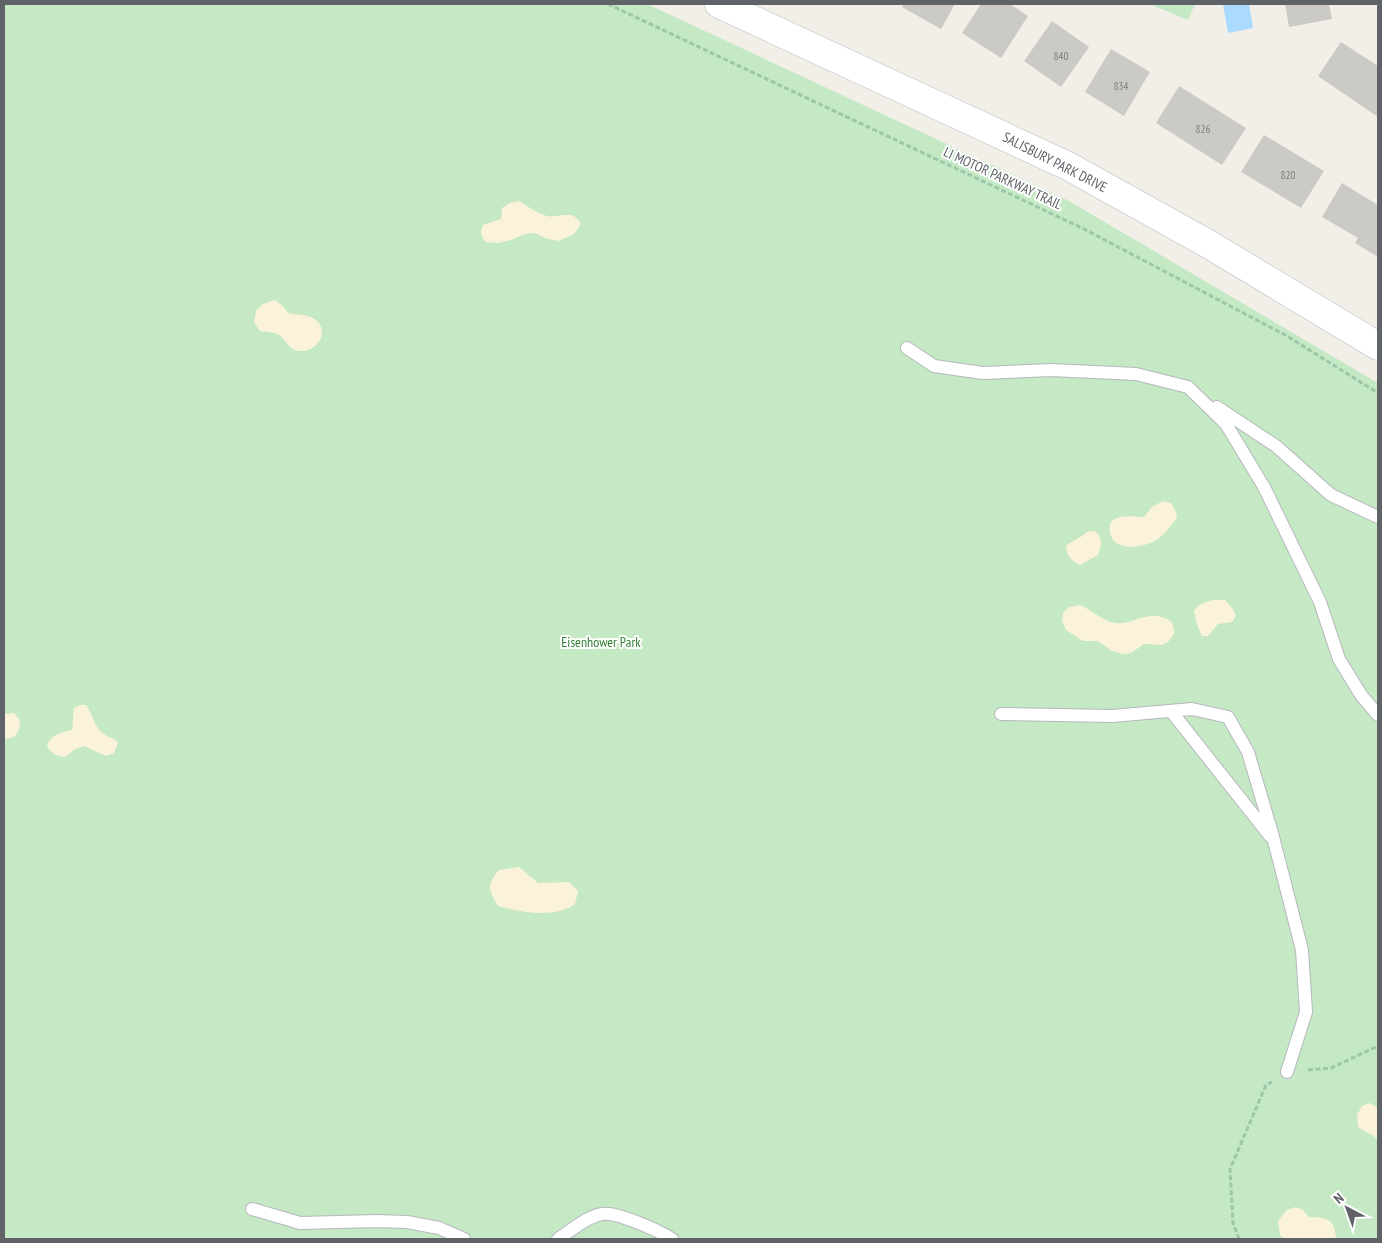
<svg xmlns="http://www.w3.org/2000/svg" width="1382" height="1243" font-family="'PT Sans Narrow',sans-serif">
  <rect width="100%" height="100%" fill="#f1efe8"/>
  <path fill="#c5e8c5" d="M 4,4 L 647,4 L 1069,201 L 1378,383 L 1378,1239 L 4,1239 Z
    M 1150,4 L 1195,4 L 1188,20 Z"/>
  <path fill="#fbf3d9" d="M 519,201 C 527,206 535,212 544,215 C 558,221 571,206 581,224 L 574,234 L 558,241 L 545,238 L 535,233 L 525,234 L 511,240 L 498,243 L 486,242 C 480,236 480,232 483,225 L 501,219 L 502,208 L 510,203 Z
    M 275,300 L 284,307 L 288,313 C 298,315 311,314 318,322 C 329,335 315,352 300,351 C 289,351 287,340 279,335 C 273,331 267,333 260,331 L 254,322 L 256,311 L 263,304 Z
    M 1163,501 L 1171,503 L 1176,512 L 1177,518 C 1171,525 1165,534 1158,539 C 1145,548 1111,553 1110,531 C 1109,527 1110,522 1113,520 C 1121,514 1135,517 1144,517 L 1152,507 Z
    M 1095,531 C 1103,539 1102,544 1098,555 L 1080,565 C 1071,560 1067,557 1066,546 C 1073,540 1081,538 1087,532 Z
    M 1212,600 L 1225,600 L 1233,609 L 1236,616 L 1232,622 L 1218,624 L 1208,636 L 1202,636 L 1197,625 L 1194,611 L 1199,605 Z
    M 1080,605 C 1091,610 1101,619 1111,622 C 1129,628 1143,610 1165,618 C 1173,621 1174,626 1174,634 L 1169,641 L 1162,645 L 1144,644 L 1131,653 L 1124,654 L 1112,651 L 1098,641 L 1083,641 L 1066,630 L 1062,621 L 1063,613 L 1069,607 Z
    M 80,705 L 86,705 C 97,721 93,732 115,739 L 118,743 L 114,753 L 106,756 L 84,746 L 75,749 L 65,757 C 56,756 52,754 47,746 C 51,734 60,733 72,730 C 74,722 72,716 74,708 Z
    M 14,713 L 20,720 L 19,730 L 14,737 L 4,739 L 4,714 Z
    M 519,867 L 538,883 L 569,882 L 578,891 L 575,904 C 554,919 521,912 498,906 C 488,890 487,884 499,870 Z
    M 1369,1103 L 1378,1108 L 1378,1140 C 1373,1134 1365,1132 1358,1127 L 1357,1115 L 1362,1106 Z
    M 1296,1207 L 1303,1210 L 1309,1217 C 1327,1218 1335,1218 1336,1239 L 1283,1239 L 1280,1235 L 1278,1221 L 1287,1210 Z"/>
  <path fill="#aadaff" d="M 1223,4 L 1249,4 L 1253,28 L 1228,33 Z"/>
  <path fill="#cccac5" d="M 903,4 L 955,4 L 941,29 L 902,7 Z
    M 981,4 L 1010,4 L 1028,16 L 1001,58 L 962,33 Z
    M 1285,4 L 1329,4 L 1332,19 L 1289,27 Z
    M 1052,21 L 1089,47 L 1061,87 L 1024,61 Z
    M 1341,42 L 1378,66 L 1378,117 L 1318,76 Z
    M 1111,49 L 1150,72 L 1124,116 L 1085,92 Z
    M 1179,86 L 1246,128 L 1222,165 L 1156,123 Z
    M 1264,135 L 1324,171 L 1301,208 L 1241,172 Z
    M 1342,183 L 1378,205 L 1378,257 L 1355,243 L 1358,238 L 1322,217 Z"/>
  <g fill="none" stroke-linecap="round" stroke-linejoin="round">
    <defs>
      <path id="service" d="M 907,348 L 934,366 L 983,373 L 1051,370 L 1136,374 L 1188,387 L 1226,424 L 1264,487 L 1320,602 L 1339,659 L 1361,695 L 1378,715
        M 1217,407 L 1276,446 L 1331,495 L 1378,517
        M 1171,711 L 1270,836
        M 1001,714 L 1112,716 L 1192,709 L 1228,717 L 1248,752 L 1272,833 L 1302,950 L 1306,1012 L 1287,1072
        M 252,1209 L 300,1223 L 377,1221 L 407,1222 L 439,1228 L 464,1239
        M 558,1239 C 572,1230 586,1217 602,1214 C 616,1211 659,1231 672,1239"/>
      <path id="secondary" d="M 719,4 L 1068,166 L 1210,245 L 1378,346"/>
    </defs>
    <use href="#service" stroke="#b5b8bc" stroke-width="14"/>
    <use href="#secondary" stroke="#b6babf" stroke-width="29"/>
    <path stroke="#9cc7a9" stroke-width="3" stroke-dasharray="5 2.5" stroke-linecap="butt" d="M 608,4 L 1084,229 L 1287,336 L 1378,393
      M 1308,1070 L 1331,1068 L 1378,1046
      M 1239,1239 L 1233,1223 L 1230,1169 L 1266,1085 L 1272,1082"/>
    <use href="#service" stroke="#fff" stroke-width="12"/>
    <use href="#secondary" stroke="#fff" stroke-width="28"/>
  </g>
  <g text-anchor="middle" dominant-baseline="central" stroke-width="4" stroke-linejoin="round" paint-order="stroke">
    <g font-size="11" fill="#7a7d7f">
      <text x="1061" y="56">840</text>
      <text x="1121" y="86">834</text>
      <text x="1203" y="129">826</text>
      <text x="1288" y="175">820</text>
    </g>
    <g font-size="14" fill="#5f6368" stroke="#fff">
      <text transform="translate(1055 162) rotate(27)">SALISBURY PARK DRIVE</text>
      <text transform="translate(1003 178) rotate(25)">LI MOTOR PARKWAY TRAIL</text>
    </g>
    <g font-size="14" fill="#348238" stroke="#fff">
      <text x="601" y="642">Eisenhower Park</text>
    </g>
  </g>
  <rect width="1382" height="1243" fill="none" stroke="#5f6368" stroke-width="10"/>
  <g transform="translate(1347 1208) rotate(319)" stroke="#ffffff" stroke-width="4" paint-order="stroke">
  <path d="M0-4L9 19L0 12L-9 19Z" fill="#5f6368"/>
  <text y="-8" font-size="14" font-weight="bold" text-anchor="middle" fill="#5f6368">N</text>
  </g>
</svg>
